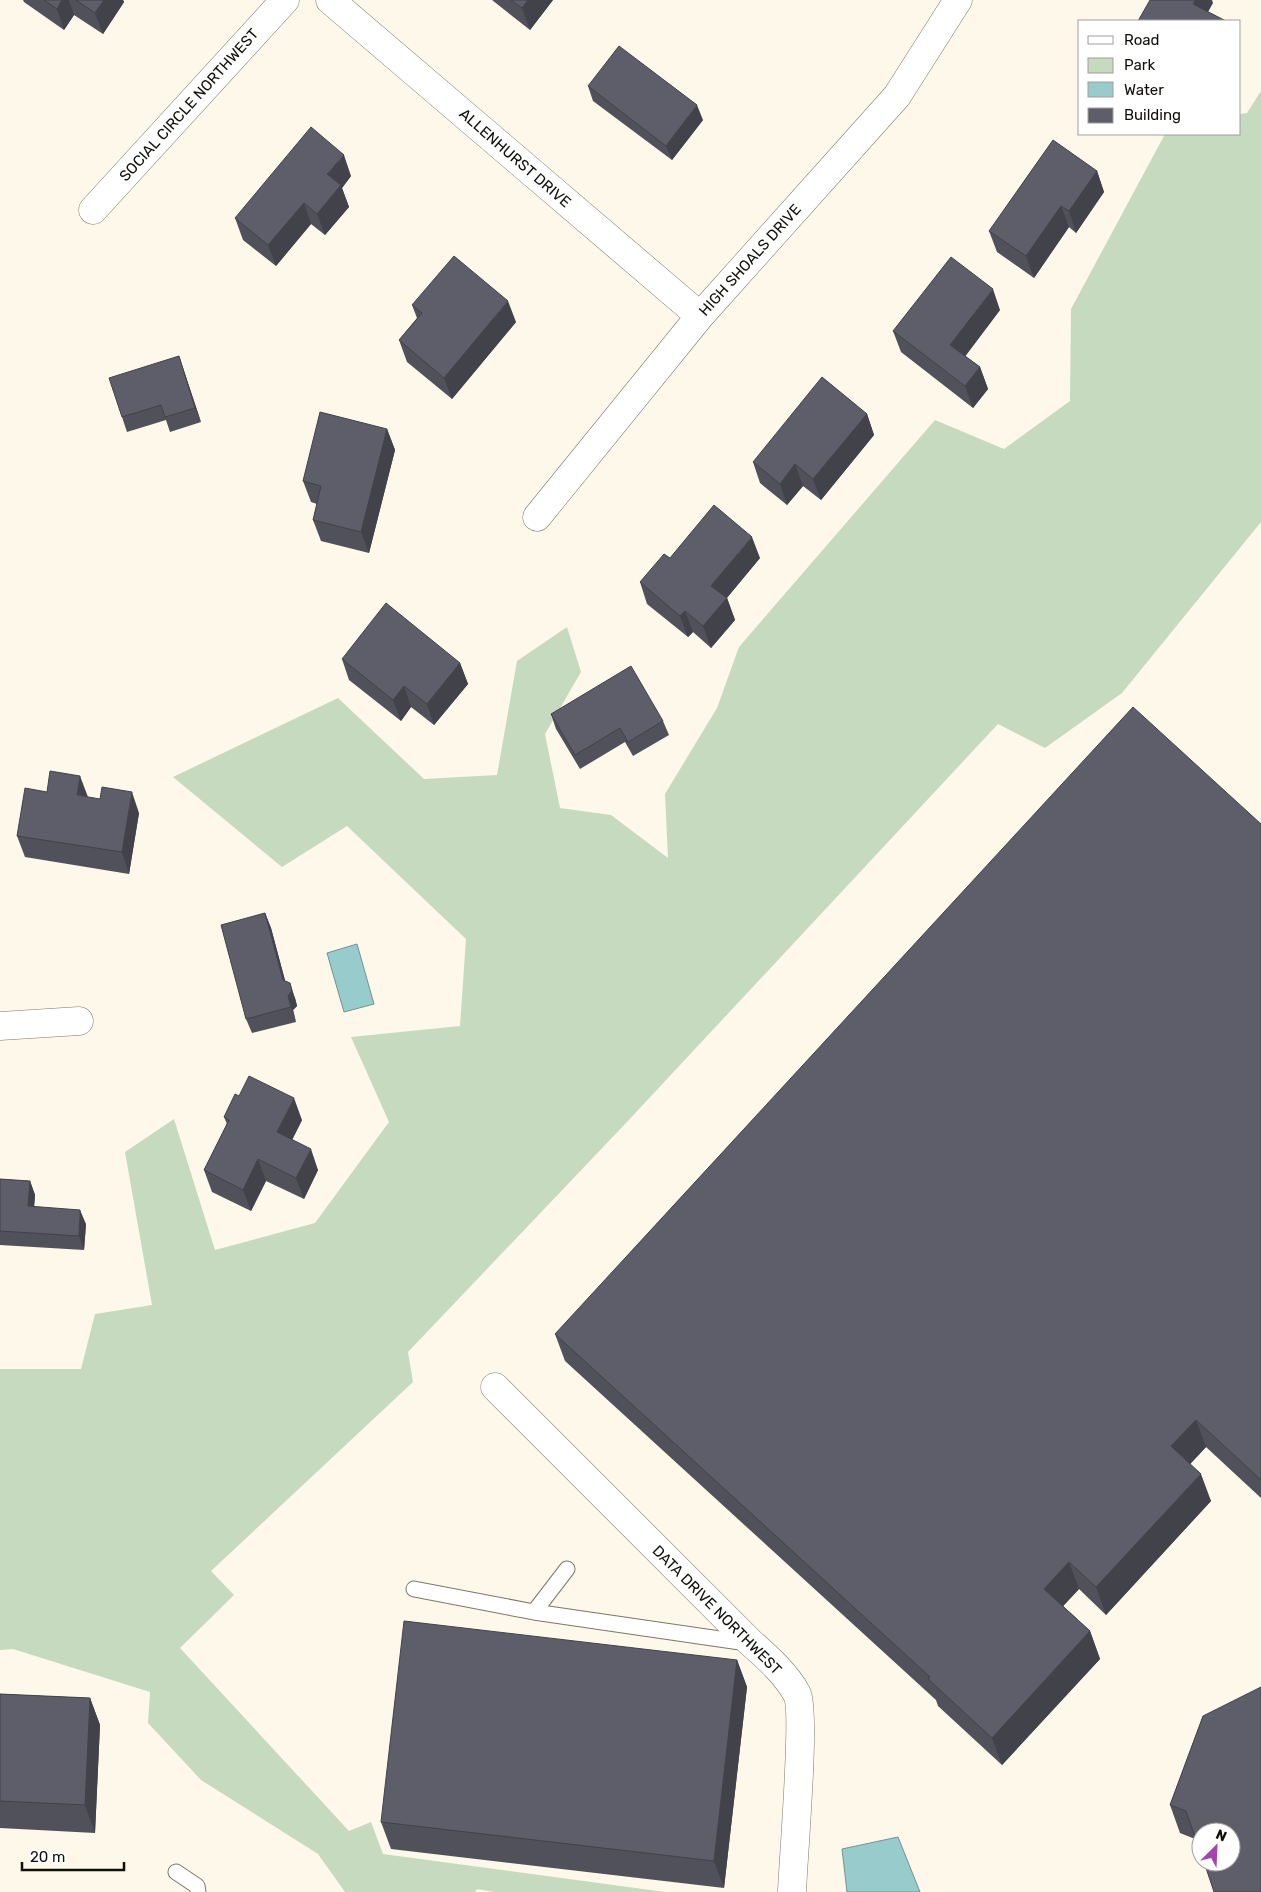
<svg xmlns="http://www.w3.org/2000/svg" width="1261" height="1892" font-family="Rubik,sans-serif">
  <rect width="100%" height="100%" fill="#fdf8e9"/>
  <path fill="#c6dabf" d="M 1261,91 L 1261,522 L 1122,693 L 1045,748 L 998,724 L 626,1123 L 408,1352 L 413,1382 L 211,1571 L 234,1595 L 180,1648 L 349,1831 L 371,1822 L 383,1854 L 665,1892 L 494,1892 L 477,1889 L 475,1892 L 345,1892 L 318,1854 L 201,1780 L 148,1723 L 150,1692 L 13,1649 L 0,1650 L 0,1369 L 81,1369 L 95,1314 L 152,1305 L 125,1152 L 174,1119 L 215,1250 L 315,1223 L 389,1122 L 351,1037 L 460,1026 L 466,939 L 347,826 L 282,867 L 173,777 L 338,698 L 424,779 L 497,775 L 517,661 L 567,627 L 581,672 L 545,734 L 560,808 L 611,815 L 668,858 L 665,794 L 717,708 L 739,647 L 935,420 L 1004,449 L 1070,401 L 1071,309 L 1165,134 L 1240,134 L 1240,114 L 1247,113 Z"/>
  <path fill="#98cccc" stroke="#709392" d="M 357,944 L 374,1004 L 344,1012 L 327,953 Z
    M 898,1837 L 920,1892 L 847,1892 L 842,1849 Z"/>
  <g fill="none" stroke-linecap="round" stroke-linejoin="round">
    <defs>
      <path id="lane" d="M 414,1589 L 534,1612 L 747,1643
        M 534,1612 L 567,1569
        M 176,1872 L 197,1886 L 198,1892"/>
      <path id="street" d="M 330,0 L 700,316
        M 93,210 L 285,0
        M 537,517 L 700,316 L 897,96 L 958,0
        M 0,1026 L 79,1021
        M 495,1387 L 751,1643 C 768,1658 786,1674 797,1694 C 806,1712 793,1862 792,1892"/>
    </defs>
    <use href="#lane" stroke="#7c786a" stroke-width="17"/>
    <use href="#street" stroke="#7c786a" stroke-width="29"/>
    <use href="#lane" stroke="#fff" stroke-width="15"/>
    <use href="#street" stroke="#fff" stroke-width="28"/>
  </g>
  <path fill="#51515c" d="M 23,0 L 123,0 L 124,2 L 103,34 L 74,15 L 64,30 L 24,2 Z
    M 492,0 L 553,0 L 530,30 Z
    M 588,86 L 703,120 L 672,160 L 593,101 Z
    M 1097,171 L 1104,192 L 1076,233 L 1069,227 L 1034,278 L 997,252 L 989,231 Z
    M 351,176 L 342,188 L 349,207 L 325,235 L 311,224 L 276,266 L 243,240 L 235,218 Z
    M 412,305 L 516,322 L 452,399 L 407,362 L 399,340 L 417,318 Z
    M 1000,310 L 965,356 L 980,367 L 988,389 L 973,408 L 901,352 L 893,331 Z
    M 179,356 L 201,422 L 170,432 L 166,420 L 127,432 L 122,417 Z
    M 867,414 L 874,435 L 821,500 L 803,486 L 787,505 L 760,483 L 753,462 Z
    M 387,429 L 395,450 L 369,553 L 321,541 L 313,520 L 317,504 L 311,502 L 303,481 Z
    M 670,558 L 760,558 L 727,598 L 735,620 L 711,648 L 693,632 L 688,637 L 647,604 L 640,582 Z
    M 342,659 L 460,663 L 468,684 L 434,725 L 411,707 L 401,721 L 349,680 Z
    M 551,714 L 663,721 L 669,735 L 633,756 L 625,742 L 580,769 L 556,729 Z
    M 88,797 L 139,813 L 129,874 L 25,857 L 17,836 Z
    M 1261,824 L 1261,1498 L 1206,1447 L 1190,1464 L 1211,1501 L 1106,1615 L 1079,1589 L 1063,1606 L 1090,1631 L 1100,1659 L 1002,1765 L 938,1706 L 936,1700 L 565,1361 L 555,1334 Z
    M 265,913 L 271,928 L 285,981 L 295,998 L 297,1006 L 293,1010 L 296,1022 L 252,1033 L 246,1019 Z
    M 224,1117 L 302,1120 L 292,1140 L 318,1170 L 304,1199 L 266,1181 L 251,1211 L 212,1192 L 204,1170 L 227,1124 Z
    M 0,1179 L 30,1181 L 35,1195 L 34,1207 L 86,1224 L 84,1250 L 0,1245 Z
    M 737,1660 L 747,1687 L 724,1888 L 391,1849 L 381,1822 Z
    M 0,1694 L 90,1698 L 100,1725 L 95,1833 L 0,1828 Z
    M 1203,1716 L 1195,1839 L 1180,1833 L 1170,1805 Z"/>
  <path fill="#42424b" d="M 62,0 L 69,0 L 74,15 L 64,30 L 57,9 Z
    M 104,0 L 123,0 L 124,2 L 103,34 L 95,13 Z
    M 528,0 L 553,0 L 530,30 L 522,8 Z
    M 1195,0 L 1212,0 L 1213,3 L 1203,21 L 1193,4 Z
    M 697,105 L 703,120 L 672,160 L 666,146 Z
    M 344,155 L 351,176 L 342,188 L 349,207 L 325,235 L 317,214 L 327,174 Z
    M 1097,171 L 1104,192 L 1076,233 L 1069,211 Z
    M 304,203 L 311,224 L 276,266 L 268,245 Z
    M 1061,206 L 1069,227 L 1034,278 L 1026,256 Z
    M 993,289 L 1000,310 L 958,366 L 950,345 Z
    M 508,301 L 516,322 L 452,399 L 444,378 Z
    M 179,356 L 201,422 L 195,408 Z
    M 980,367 L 988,389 L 973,408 L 965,386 Z
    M 867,414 L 874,435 L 821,500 L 813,479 Z
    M 387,429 L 395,450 L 369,553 L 361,532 Z
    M 795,464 L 803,486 L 787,505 L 780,484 Z
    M 752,537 L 760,558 L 719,607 L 711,586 Z
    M 727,598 L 735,620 L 711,648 L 703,626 Z
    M 685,611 L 693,632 L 688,637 L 680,616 Z
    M 460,663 L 468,684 L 434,725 L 427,704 Z
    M 404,686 L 411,707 L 401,721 L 393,700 Z
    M 80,776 L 88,797 L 77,795 Z
    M 132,792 L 139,813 L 129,874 L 122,852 Z
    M 265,913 L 271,928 L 289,995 L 283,980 Z
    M 290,983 L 295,998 L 297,1006 L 293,1010 L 296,1022 L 291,1007 L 288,996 Z
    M 294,1098 L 302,1120 L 285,1154 L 277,1132 Z
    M 311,1149 L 318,1170 L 304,1199 L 296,1178 Z
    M 258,1159 L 266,1181 L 251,1211 L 243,1190 Z
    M 30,1181 L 35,1195 L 33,1221 L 28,1206 Z
    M 80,1210 L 86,1224 L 84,1250 L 79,1236 Z
    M 1196,1420 L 1206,1447 L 1181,1474 L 1171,1446 Z
    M 1201,1474 L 1211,1501 L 1106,1615 L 1096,1587 Z
    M 1069,1562 L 1079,1589 L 1054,1616 L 1044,1589 Z
    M 1090,1631 L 1100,1659 L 1002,1765 L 992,1738 Z
    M 737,1660 L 747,1687 L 724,1888 L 714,1861 Z
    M 90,1698 L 100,1725 L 95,1833 L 85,1805 Z"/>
  <path fill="#5e5e6b" stroke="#42424b" d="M 44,0 L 62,0 L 57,9 Z
    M 76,0 L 104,0 L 95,13 Z
    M 511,0 L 528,0 L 522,8 Z
    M 1150,0 L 1195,0 L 1193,4 L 1226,21 L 1138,21 Z
    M 619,46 L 697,105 L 666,146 L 588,86 Z
    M 311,127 L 344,155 L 327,174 L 341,185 L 317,214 L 304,203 L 268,245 L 235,218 Z
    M 1053,140 L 1097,171 L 1069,211 L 1061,206 L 1026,256 L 989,231 Z
    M 454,256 L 508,301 L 444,378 L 399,340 L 422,313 L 412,305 Z
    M 951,257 L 993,289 L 950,345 L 980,367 L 965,386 L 893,331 Z
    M 179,356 L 195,408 L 165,417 L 161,405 L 122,417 L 109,378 Z
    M 822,377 L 867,414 L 813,479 L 795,464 L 780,484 L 753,462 Z
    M 320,412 L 387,429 L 361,532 L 313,520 L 321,486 L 303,481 Z
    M 714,505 L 752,537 L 711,586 L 727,598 L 703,626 L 685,611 L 680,616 L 640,582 L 664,554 L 670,558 Z
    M 386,603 L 460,663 L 427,704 L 404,686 L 393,700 L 342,659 Z
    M 631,666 L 663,721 L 628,742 L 620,728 L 575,755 L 551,714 Z
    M 1133,707 L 1261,824 L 1261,1480 L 1196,1420 L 1171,1446 L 1201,1474 L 1096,1587 L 1069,1562 L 1044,1589 L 1090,1631 L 992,1738 L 928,1679 L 930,1677 L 555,1334 Z
    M 50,771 L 80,776 L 77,795 L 100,799 L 102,787 L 132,792 L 122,852 L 17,836 L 25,788 L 47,792 Z
    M 265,913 L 283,980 L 290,983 L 292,991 L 288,996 L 291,1007 L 246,1019 L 221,925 Z
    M 249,1076 L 294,1098 L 277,1132 L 311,1149 L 296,1178 L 258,1159 L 243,1190 L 204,1170 L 229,1120 L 224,1117 L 235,1094 L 239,1096 Z
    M 0,1179 L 30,1181 L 28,1206 L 80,1210 L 79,1236 L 0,1231 Z
    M 404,1621 L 737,1660 L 714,1861 L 381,1822 Z
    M 1261,1687 L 1261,1892 L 1214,1892 L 1204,1862 L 1231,1862 L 1231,1832 L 1201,1832 L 1201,1854 L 1186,1811 L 1170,1805 L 1203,1716 Z
    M 0,1694 L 90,1698 L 85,1805 L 0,1801 Z"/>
  <g text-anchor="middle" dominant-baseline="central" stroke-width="5" stroke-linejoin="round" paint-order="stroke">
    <g font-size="15" fill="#110f0a" stroke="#fff">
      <text transform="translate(189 105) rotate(-48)">SOCIAL CIRCLE NORTHWEST</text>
      <text transform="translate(515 158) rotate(41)">ALLENHURST DRIVE</text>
      <text transform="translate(750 260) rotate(-48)">HIGH SHOALS DRIVE</text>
      <text transform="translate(717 1610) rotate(45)">DATA DRIVE NORTHWEST</text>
    </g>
  </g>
  <rect x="1078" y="20" width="162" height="115" fill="#ffffff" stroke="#a09f9d"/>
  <rect x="1088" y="36" width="25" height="8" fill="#ffffff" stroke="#a09f9d"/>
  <text x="1124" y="45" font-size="15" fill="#110f0a">Road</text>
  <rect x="1088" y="58" width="25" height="15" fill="#c6dabf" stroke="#a09f9d"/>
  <text x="1124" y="70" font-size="15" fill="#110f0a">Park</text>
  <rect x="1088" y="82" width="25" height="15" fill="#98cccc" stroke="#a09f9d"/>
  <text x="1124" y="95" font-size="15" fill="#110f0a">Water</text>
  <rect x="1088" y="108" width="25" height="15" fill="#5e5e6b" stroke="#a09f9d"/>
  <text x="1124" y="120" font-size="15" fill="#110f0a">Building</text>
  <g transform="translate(1216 1847) rotate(24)"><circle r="24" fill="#ffffff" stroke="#a09f9d"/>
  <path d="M0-4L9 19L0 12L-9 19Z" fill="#a145b0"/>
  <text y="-8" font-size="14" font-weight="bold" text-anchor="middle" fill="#110f0a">N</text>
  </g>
  <path d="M22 1862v8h102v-8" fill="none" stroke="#110f0a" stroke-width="2.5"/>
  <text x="30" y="1862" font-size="15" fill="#110f0a" stroke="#ffffff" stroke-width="4" paint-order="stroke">20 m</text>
</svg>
